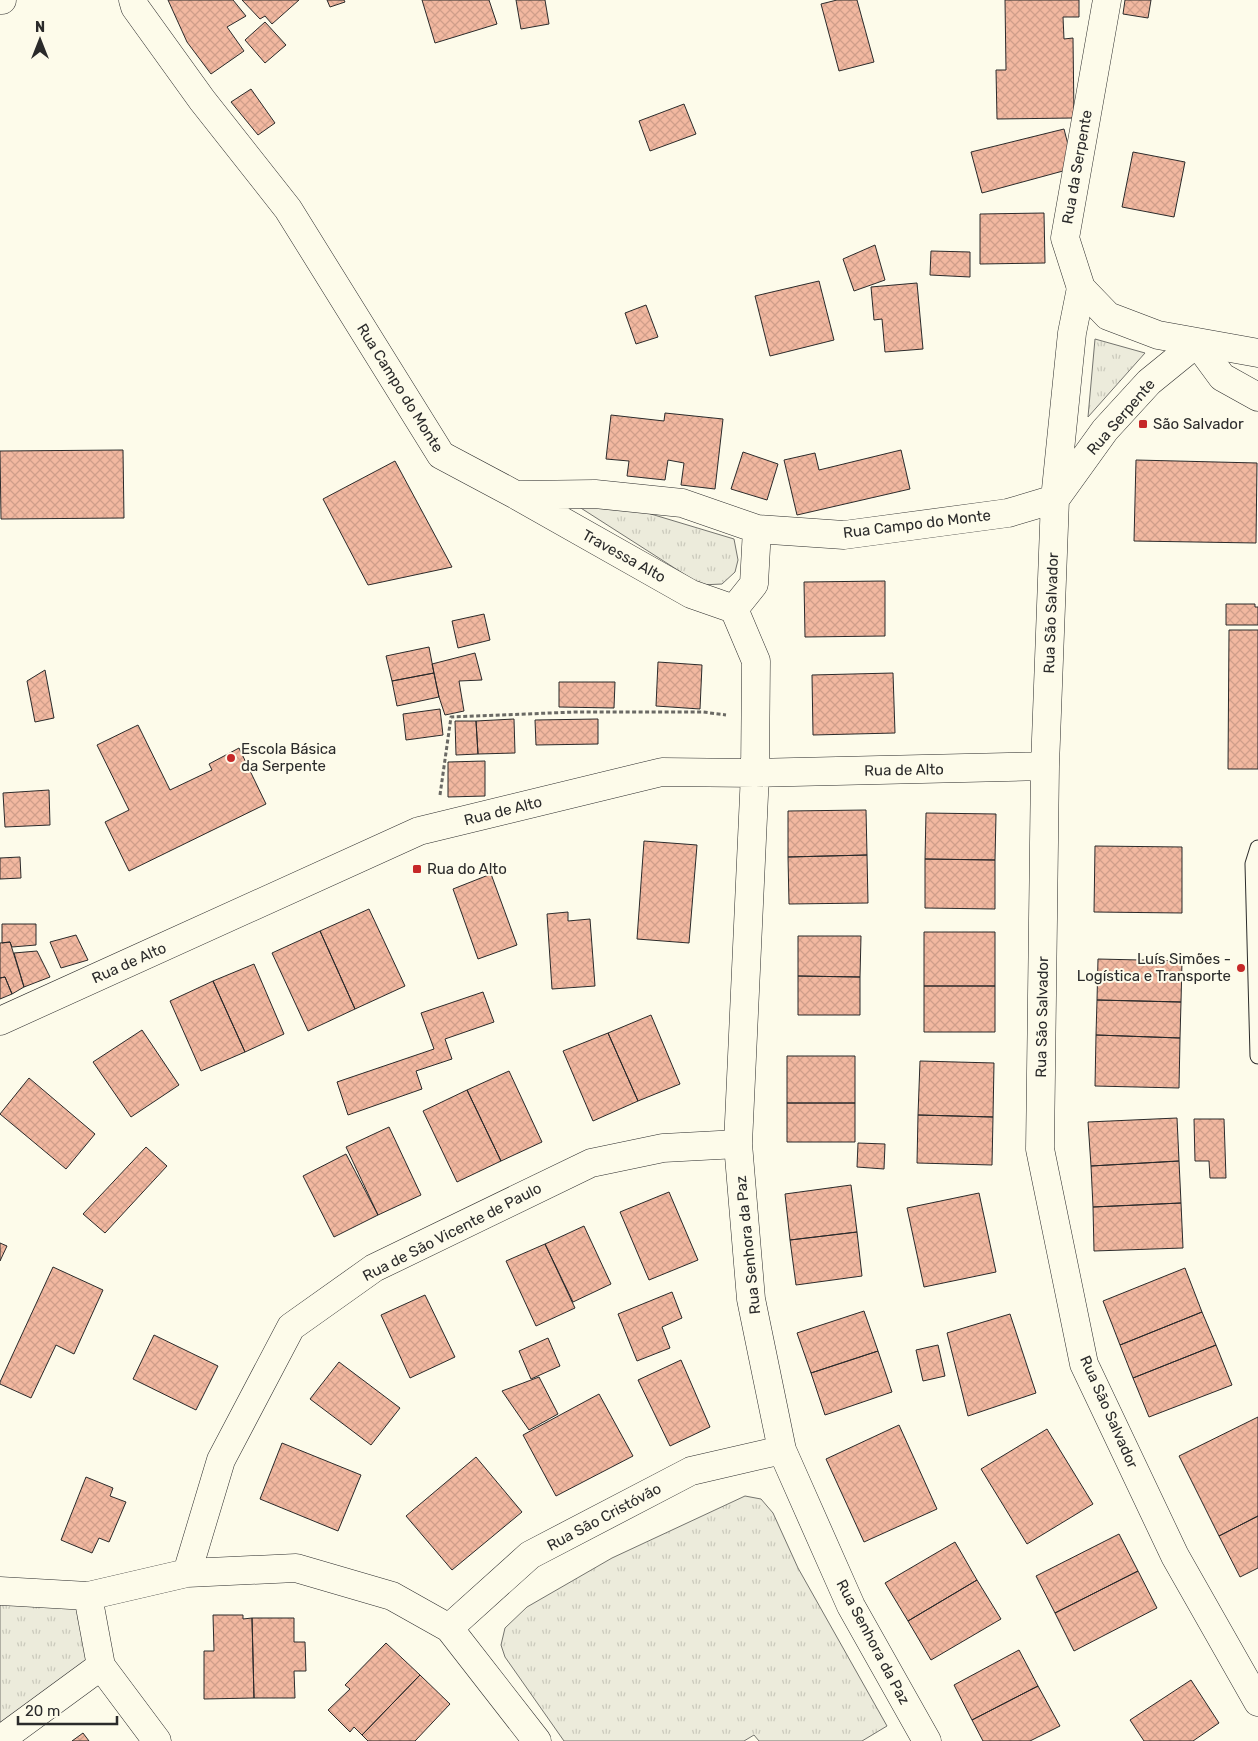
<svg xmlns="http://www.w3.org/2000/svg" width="1258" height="1741" font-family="Rubik,sans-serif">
  <defs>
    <pattern id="grass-tufts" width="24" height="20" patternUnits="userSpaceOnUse" patternTransform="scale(1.25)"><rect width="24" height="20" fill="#ecebdb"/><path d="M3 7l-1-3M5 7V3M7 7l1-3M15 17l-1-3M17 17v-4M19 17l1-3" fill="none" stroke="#cbcabc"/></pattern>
    <pattern id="building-cross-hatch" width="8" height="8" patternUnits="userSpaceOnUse" patternTransform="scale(1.25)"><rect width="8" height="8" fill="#f2b8a0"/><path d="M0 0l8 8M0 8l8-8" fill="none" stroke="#d09e8a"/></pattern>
  </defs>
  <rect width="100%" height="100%" fill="#fdfbea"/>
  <path fill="url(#grass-tufts)" stroke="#74746e" d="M 1095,339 L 1145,353 L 1088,417 Z
    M 573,503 L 631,508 L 734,539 L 738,560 L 735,572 L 722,584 L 701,585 Z
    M 745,1496 L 761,1499 L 773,1513 L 798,1568 L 887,1726 L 862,1741 L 759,1741 L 754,1735 L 744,1741 L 564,1741 L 505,1657 L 501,1645 L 505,1628 L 527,1607 L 612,1558 Z
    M 0,1597 L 83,1601 L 95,1663 L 0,1732 Z"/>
  <path fill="url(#building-cross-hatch)" stroke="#2b2b2b" d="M 168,0 L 233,0 L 246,16 L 227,27 L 244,51 L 211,74 L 187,42 Z
    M 242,0 L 299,0 L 272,24 L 265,16 L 260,19 Z
    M 327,0 L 344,0 L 345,2 L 330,7 Z
    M 422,0 L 489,0 L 497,24 L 435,43 Z
    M 516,0 L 545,0 L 549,24 L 521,29 Z
    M 837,0 L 857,0 L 874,62 L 839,71 L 821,4 Z
    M 1005,0 L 1079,0 L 1079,17 L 1063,17 L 1064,39 L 1073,38 L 1074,118 L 997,119 L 996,70 L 1006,70 Z
    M 1125,0 L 1151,0 L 1148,18 L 1123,14 Z
    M 265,22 L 286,45 L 265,63 L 245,40 Z
    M 251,89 L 275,123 L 258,135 L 231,102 Z
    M 684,104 L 696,134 L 650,151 L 639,121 Z
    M 1064,129 L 1074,168 L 982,193 L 971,152 Z
    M 1133,152 L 1185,162 L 1174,217 L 1122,207 Z
    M 1044,213 L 1045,263 L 980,264 L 980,214 Z
    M 875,245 L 885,280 L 854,291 L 843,259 Z
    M 931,251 L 970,252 L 970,277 L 930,275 Z
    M 819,281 L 834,340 L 770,356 L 755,296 Z
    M 917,283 L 923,349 L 885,352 L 882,319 L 874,320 L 871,287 Z
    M 646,305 L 658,337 L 636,344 L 625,313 Z
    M 665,413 L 723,419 L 715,489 L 681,485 L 684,463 L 668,460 L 665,480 L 627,476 L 629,461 L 606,459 L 611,415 L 664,421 Z
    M 123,450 L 124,518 L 1,519 L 0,451 Z
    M 901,450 L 910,489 L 797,515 L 784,460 L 815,453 L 819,470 Z
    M 743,452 L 778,464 L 767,500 L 731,489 Z
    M 1136,460 L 1257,463 L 1256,543 L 1134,541 Z
    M 395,461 L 452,567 L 368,585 L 323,499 Z
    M 885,581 L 885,636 L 805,637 L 804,582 Z
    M 1226,604 L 1255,604 L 1255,607 L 1258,607 L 1258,625 L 1226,625 Z
    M 484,614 L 490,640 L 458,648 L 452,621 Z
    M 1229,630 L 1258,630 L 1258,769 L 1228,769 Z
    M 429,647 L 434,673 L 392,681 L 386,656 Z
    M 475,653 L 482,680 L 459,681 L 464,711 L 445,715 L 439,697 L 432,664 Z
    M 658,662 L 702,665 L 700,709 L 656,706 Z
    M 45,670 L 54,718 L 35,722 L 27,681 Z
    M 434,673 L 439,697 L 397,706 L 392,681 Z
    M 893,673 L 895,733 L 813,735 L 812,675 Z
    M 559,682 L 615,682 L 614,708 L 559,707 Z
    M 440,709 L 443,735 L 406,740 L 403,714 Z
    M 514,719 L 515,753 L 478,754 L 476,721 Z
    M 598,719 L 598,744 L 536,745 L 535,720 Z
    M 455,721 L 476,721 L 478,754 L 456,755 Z
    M 138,725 L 170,790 L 212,770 L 209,764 L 239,748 L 266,804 L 129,871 L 105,822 L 129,810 L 97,745 Z
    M 485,761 L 485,796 L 448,797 L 448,762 Z
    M 49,790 L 50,825 L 5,827 L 3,793 Z
    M 866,810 L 867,855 L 788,857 L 788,811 Z
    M 926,813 L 996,814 L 995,860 L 925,859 Z
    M 644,841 L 697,845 L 689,943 L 637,939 Z
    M 1095,846 L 1182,847 L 1182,913 L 1094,912 Z
    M 867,855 L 868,903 L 789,904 L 788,857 Z
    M 20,857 L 21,878 L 0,879 L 0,858 Z
    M 925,859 L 995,860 L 995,909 L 925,908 Z
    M 491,874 L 517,945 L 478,959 L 453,889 Z
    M 369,909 L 405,986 L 355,1009 L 320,931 Z
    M 568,912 L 568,921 L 590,919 L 595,986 L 552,989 L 547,914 Z
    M 2,924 L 36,924 L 36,945 L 12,947 L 10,942 L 2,943 Z
    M 320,931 L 355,1009 L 308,1031 L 272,953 Z
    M 924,932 L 995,932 L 995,986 L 924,986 Z
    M 76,935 L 88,960 L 61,968 L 50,942 Z
    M 798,936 L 861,936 L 860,977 L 798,976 Z
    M 10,942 L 24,987 L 12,994 L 5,977 L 0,978 L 0,943 Z
    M 37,951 L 50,977 L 24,987 L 14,953 Z
    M 1098,959 L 1182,961 L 1181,1002 L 1097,1000 Z
    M 254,964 L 284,1034 L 245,1052 L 213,981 Z
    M 798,976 L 860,977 L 860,1015 L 798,1015 Z
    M 5,977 L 12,994 L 0,999 L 0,978 Z
    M 213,981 L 245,1052 L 201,1071 L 170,1001 Z
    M 924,986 L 995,986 L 995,1032 L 924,1032 Z
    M 483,992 L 494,1022 L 445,1039 L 452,1059 L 416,1071 L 422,1089 L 348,1115 L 337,1082 L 434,1049 L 421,1013 Z
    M 1097,1000 L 1181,1002 L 1180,1038 L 1096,1035 Z
    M 651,1015 L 680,1084 L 638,1101 L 608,1033 Z
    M 142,1030 L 179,1085 L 131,1117 L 93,1062 Z
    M 608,1033 L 638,1101 L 593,1121 L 563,1051 Z
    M 1096,1035 L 1180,1038 L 1179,1088 L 1095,1086 Z
    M 787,1056 L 855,1056 L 855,1103 L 787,1103 Z
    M 920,1061 L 994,1063 L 993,1117 L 918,1115 Z
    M 509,1071 L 542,1142 L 501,1161 L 467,1090 Z
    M 29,1078 L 95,1134 L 66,1169 L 0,1114 Z
    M 467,1090 L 501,1161 L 457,1182 L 423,1111 Z
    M 787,1103 L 855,1103 L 855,1142 L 787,1142 Z
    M 918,1115 L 993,1117 L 992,1165 L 917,1163 Z
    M 1177,1118 L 1179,1161 L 1091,1166 L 1088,1122 Z
    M 1194,1119 L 1224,1119 L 1226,1178 L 1210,1178 L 1209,1161 L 1195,1161 Z
    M 389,1127 L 421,1195 L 378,1215 L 346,1147 Z
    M 858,1143 L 885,1144 L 884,1169 L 857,1167 Z
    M 146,1147 L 167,1166 L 105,1233 L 83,1214 Z
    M 346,1154 L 378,1215 L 334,1237 L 303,1176 Z
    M 1179,1161 L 1181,1203 L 1093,1207 L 1091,1166 Z
    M 851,1185 L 857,1232 L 790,1240 L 785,1194 Z
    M 669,1192 L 698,1260 L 649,1280 L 620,1212 Z
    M 979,1193 L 996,1272 L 924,1287 L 907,1208 Z
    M 1181,1203 L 1183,1248 L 1094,1251 L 1093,1207 Z
    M 584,1226 L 611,1284 L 573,1302 L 545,1244 Z
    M 857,1232 L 862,1276 L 796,1285 L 790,1240 Z
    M 0,1243 L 7,1246 L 0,1261 Z
    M 545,1244 L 575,1308 L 536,1326 L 506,1261 Z
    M 53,1267 L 103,1290 L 74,1354 L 56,1345 L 31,1398 L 0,1384 L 0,1382 Z
    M 1185,1268 L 1202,1312 L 1120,1345 L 1103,1301 Z
    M 672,1292 L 682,1318 L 662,1327 L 670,1348 L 637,1361 L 618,1314 Z
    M 425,1295 L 455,1357 L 410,1378 L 381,1315 Z
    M 864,1311 L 878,1351 L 811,1373 L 797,1333 Z
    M 1202,1312 L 1216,1345 L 1133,1378 L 1120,1345 Z
    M 1010,1314 L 1036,1393 L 968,1416 L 947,1333 Z
    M 154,1335 L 218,1366 L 196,1410 L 133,1379 Z
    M 548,1338 L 560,1366 L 531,1379 L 519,1351 Z
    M 938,1345 L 945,1376 L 923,1381 L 916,1350 Z
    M 1216,1345 L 1232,1385 L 1149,1417 L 1133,1378 Z
    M 878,1351 L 892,1392 L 825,1415 L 811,1373 Z
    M 681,1360 L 710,1427 L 670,1446 L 638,1380 Z
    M 339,1362 L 400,1408 L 371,1445 L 310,1399 Z
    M 539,1377 L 558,1414 L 529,1430 L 502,1391 Z
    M 599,1394 L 633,1456 L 556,1496 L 523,1435 Z
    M 1258,1417 L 1258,1516 L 1219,1536 L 1179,1456 Z
    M 899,1425 L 937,1509 L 864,1542 L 826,1459 Z
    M 1047,1429 L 1093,1504 L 1027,1544 L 981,1469 Z
    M 282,1443 L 361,1475 L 338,1531 L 260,1499 Z
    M 476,1457 L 522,1512 L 452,1570 L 406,1516 Z
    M 86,1477 L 113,1488 L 110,1496 L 126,1502 L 109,1542 L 99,1538 L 92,1553 L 61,1540 Z
    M 1258,1516 L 1258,1568 L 1240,1577 L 1219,1536 Z
    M 1119,1534 L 1138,1571 L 1055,1613 L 1036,1576 Z
    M 955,1542 L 977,1580 L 908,1621 L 885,1583 Z
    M 1138,1571 L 1157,1608 L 1074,1651 L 1055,1613 Z
    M 977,1580 L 1001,1619 L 931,1660 L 908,1621 Z
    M 213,1615 L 243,1615 L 243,1619 L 252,1618 L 254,1698 L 204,1699 L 204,1651 L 214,1651 Z
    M 252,1618 L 294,1618 L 294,1642 L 305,1642 L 306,1671 L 294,1671 L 295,1698 L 254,1698 Z
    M 386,1643 L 420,1675 L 362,1735 L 354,1727 L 350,1732 L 328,1710 L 350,1689 L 345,1685 Z
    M 1019,1650 L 1038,1686 L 972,1720 L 954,1685 Z
    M 420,1675 L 450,1704 L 415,1741 L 368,1741 L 362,1735 Z
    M 1191,1680 L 1219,1723 L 1193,1741 L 1144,1741 L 1130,1720 Z
    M 1038,1686 L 1060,1726 L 1030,1741 L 983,1741 L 972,1720 Z
    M 83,1733 L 89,1741 L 72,1741 Z"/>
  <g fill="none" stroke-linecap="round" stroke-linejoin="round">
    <defs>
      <path id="service" d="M 1258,848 L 1253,864 L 1258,1056"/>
      <path id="minor" d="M 133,0 L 135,7 L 202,100 L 288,209 L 441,455 L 516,495 L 691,594 L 734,609 L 756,661 L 755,773 L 738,1144 L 751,1299 L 782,1450 L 851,1606 L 927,1741
        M 1081,288 L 1072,333 L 1055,499 L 1045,766 L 1040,1149 L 1084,1364 L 1175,1556 L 1258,1702
        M 518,495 L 595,494 L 682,503 L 757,529 L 844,535 L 1008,513 L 1055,499
        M 1056,498 L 1105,430 L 1149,382 L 1197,343 L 1222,377 L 1258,397
        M 734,609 L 754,584 L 757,529
        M 0,1021 L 419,831 L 662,772 L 755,773 L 1045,766
        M 187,1573 L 221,1460 L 291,1327 L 374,1268 L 591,1163 L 663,1148 L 738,1144
        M 0,1591 L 88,1596 L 187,1573 L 296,1568 L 392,1596 L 449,1628 L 537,1741
        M 88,1596 L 101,1666 L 157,1741
        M 449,1628 L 530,1555 L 691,1471 L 782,1450
        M 0,1740 L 101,1666"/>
      <path id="tertiary" d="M 0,0 L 2,0
        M 1107,0 L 1065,238 L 1081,288 L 1108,316 L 1158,335 L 1258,353"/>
    </defs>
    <use href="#service" stroke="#2b2b2b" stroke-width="17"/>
    <use href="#minor" stroke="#2b2b2b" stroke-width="29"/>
    <use href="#tertiary" stroke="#2b2b2b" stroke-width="29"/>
    <path stroke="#6a6964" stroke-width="3" stroke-dasharray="4 2.5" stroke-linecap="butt" d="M 440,795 L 451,717 L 575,712 L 703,712 L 726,715"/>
    <use href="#service" stroke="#fdfbea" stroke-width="15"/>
    <use href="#minor" stroke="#fdfbea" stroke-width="28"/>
    <use href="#tertiary" stroke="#fdfbea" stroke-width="28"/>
  </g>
  <g fill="#c62828" stroke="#fdfbea" stroke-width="2">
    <rect x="1138" y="419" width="10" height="10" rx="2.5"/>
    <circle cx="231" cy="758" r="5"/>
    <rect x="412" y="864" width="10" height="10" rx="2.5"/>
    <circle cx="1241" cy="968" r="5"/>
  </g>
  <g text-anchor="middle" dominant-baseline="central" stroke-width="4" stroke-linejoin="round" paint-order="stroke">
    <g font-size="15" fill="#2b2b2b" stroke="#fdfbea">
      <text transform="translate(1077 167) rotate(-80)">Rua da Serpente</text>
      <text transform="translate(400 388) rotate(58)">Rua Campo do Monte</text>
      <text transform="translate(1121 417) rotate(-49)">Rua Serpente</text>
      <text transform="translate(917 524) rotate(-7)">Rua Campo do Monte</text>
      <text transform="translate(624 556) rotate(29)">Travessa Alto</text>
      <text transform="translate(1051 613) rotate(-88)">Rua São Salvador</text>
      <text transform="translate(904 770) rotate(-1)">Rua de Alto</text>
      <text transform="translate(503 811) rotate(-14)">Rua de Alto</text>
      <text transform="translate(129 963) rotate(-24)">Rua de Alto</text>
      <text transform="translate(1042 1017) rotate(-89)">Rua São Salvador</text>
      <text transform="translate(452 1232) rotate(-27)">Rua de São Vicente de Paulo</text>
      <text transform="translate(748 1245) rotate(-96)">Rua Senhora da Paz</text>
      <text transform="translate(1109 1412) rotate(66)">Rua São Salvador</text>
      <text transform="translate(604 1517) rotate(-28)">Rua São Cristóvão</text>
      <text transform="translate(873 1642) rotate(62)">Rua Senhora da Paz</text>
    </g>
    <g font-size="15" fill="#2b2b2b" stroke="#fdfbea" text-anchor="start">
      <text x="1153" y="424">São Salvador</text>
      <text x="241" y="749">Escola Básica<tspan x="241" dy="17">da Serpente</tspan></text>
      <text x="427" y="869">Rua do Alto</text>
      <text x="1231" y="959" text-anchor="end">Luís Simões -<tspan x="1231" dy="17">Logística e Transporte</tspan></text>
    </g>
  </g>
  <g transform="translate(40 40)" stroke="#fdfbea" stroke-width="4" paint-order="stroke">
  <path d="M0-4L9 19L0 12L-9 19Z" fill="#2b2b2b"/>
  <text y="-8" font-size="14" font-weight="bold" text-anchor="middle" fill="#2b2b2b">N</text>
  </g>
  <path d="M18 1716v8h99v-8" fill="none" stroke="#2b2b2b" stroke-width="2.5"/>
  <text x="25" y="1716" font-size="15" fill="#2b2b2b" stroke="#fdfbea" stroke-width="4" paint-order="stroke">20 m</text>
</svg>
